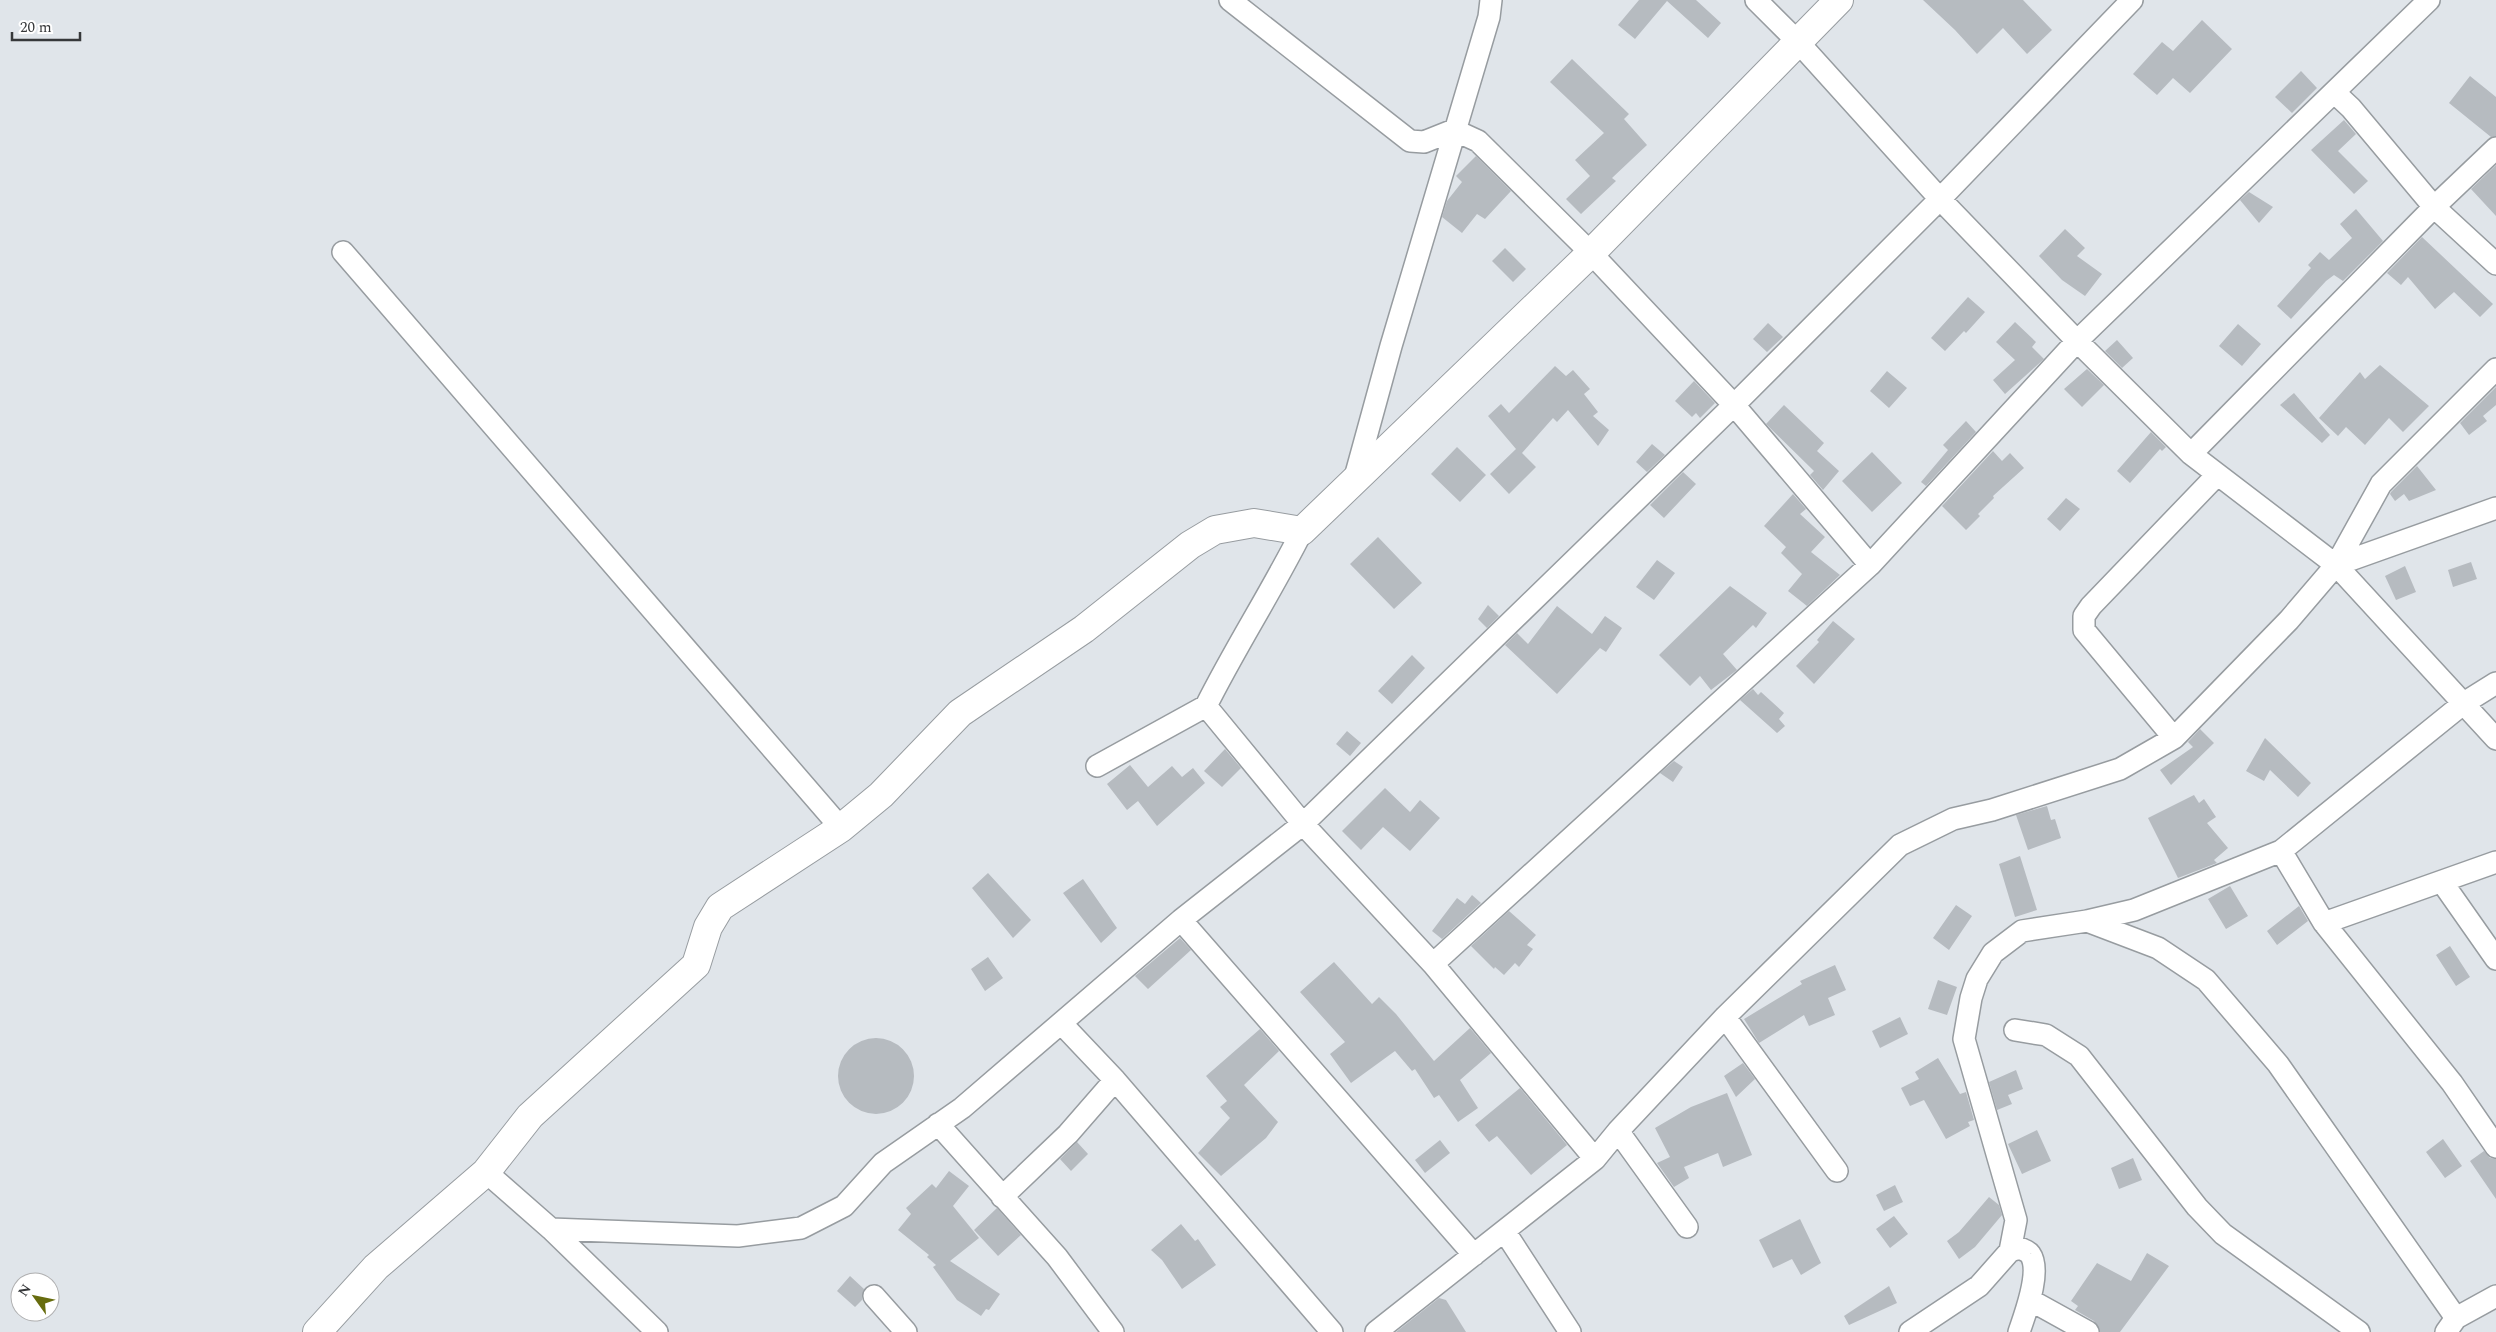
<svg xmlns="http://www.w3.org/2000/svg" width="2496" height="1332" font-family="Spectral,serif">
  <rect width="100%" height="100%" fill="#e0e5ea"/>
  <path fill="#b6bbc0" d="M 1639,0 L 1696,0 L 1721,23 L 1708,38 L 1667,1 L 1635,39 L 1618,25 Z
    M 1923,0 L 2023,0 L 2052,30 L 2027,54 L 2003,28 L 1977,54 L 1955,30 Z
    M 2202,20 L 2232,49 L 2190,93 L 2173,78 L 2157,95 L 2133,74 L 2162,42 L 2173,51 Z
    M 1572,59 L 1629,114 L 1624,119 L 1647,145 L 1612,178 L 1616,181 L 1581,214 L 1566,199 L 1590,176 L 1575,160 L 1604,133 L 1550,82 Z
    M 2301,71 L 2317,88 L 2292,113 L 2275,97 Z
    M 2470,76 L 2496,97 L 2496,136 L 2491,137 L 2449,103 Z
    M 2344,120 L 2356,134 L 2338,151 L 2368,181 L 2354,194 L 2311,150 Z
    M 1476,156 L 1511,191 L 1485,219 L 1477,214 L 1462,233 L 1442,217 L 1447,201 L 1462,182 L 1456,176 Z
    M 2496,165 L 2496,216 L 2471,189 Z
    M 2249,192 L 2273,207 L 2259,223 L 2240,200 Z
    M 2356,209 L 2383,241 L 2343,281 L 2334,275 L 2326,281 L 2291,319 L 2277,306 L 2311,268 L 2308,265 L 2320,252 L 2329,260 L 2352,238 L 2340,224 Z
    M 2065,229 L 2085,248 L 2077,256 L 2102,274 L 2085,296 L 2062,280 L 2039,256 Z
    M 2422,237 L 2493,304 L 2480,317 L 2454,292 L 2435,309 L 2408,277 L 2401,285 L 2387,273 Z
    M 1505,248 L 1526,269 L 1513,282 L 1492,261 Z
    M 1968,297 L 1985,312 L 1966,333 L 1964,331 L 1945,351 L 1931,338 Z
    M 2015,322 L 2036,342 L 2032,347 L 2044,359 L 2005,394 L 1993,380 L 2015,360 L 1996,342 Z
    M 1768,323 L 1783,337 L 1767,352 L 1753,339 Z
    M 2238,324 L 2261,344 L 2242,366 L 2219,346 Z
    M 2117,340 L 2133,358 L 2122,368 L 2105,351 Z
    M 2380,365 L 2429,406 L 2403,432 L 2389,418 L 2365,445 L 2346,427 L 2338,436 L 2319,418 L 2360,372 L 2365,379 Z
    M 1555,366 L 1566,376 L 1573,370 L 1590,389 L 1584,394 L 1598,412 L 1593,416 L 1609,430 L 1598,446 L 1568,410 L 1557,422 L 1553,418 L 1522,453 L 1536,467 L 1509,494 L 1490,474 L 1516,449 L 1488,416 L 1501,404 L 1509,413 Z
    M 2087,369 L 2104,385 L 2082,407 L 2064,389 Z
    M 1887,371 L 1907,388 L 1889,408 L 1870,391 Z
    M 1694,381 L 1715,403 L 1700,418 L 1696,413 L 1692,417 L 1675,401 Z
    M 2496,387 L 2496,405 L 2483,416 L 2487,421 L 2469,435 L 2460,423 Z
    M 2294,393 L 2330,435 L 2322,443 L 2280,405 Z
    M 1784,405 L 1824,443 L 1817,451 L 1839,471 L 1823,490 L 1810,475 L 1814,471 L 1766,424 Z
    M 1966,421 L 1976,432 L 1926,486 L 1921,482 L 1948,450 L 1943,445 Z
    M 2151,432 L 2166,447 L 2162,451 L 2160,449 L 2130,483 L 2117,471 Z
    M 1652,444 L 1665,455 L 1647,472 L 1636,462 Z
    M 1457,447 L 1486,475 L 1460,502 L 1431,474 Z
    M 1993,451 L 2002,461 L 2010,453 L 2024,468 L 1993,496 L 1994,498 L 1978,514 L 1980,516 L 1966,530 L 1942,506 Z
    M 1872,452 L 1902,483 L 1872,512 L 1842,481 Z
    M 2417,466 L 2436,490 L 2409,501 L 2404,494 L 2395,501 L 2390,494 L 2391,492 Z
    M 1683,472 L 1696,484 L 1664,518 L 1650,505 Z
    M 1793,494 L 1806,509 L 1800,514 L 1825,537 L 1811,552 L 1840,575 L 1807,606 L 1788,591 L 1802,574 L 1781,553 L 1786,547 L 1764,526 Z
    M 2066,498 L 2080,509 L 2060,531 L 2047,519 Z
    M 1378,537 L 1422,583 L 1394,609 L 1350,564 Z
    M 1657,560 L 1675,573 L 1654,600 L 1636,587 Z
    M 2471,562 L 2477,579 L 2453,587 L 2448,570 Z
    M 2405,566 L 2416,592 L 2396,600 L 2385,576 Z
    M 1730,586 L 1767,613 L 1756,628 L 1753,625 L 1723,654 L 1737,670 L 1711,690 L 1700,676 L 1690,686 L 1659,655 Z
    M 1488,605 L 1499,616 L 1487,628 L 1478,619 Z
    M 1557,606 L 1592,634 L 1605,616 L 1622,628 L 1606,652 L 1600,648 L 1557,694 L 1505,645 L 1517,633 L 1528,644 Z
    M 1833,621 L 1855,639 L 1814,684 L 1796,666 L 1819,642 L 1817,640 Z
    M 1412,655 L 1425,668 L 1392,704 L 1378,691 Z
    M 1753,689 L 1758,695 L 1761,692 L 1784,713 L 1779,719 L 1785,726 L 1777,733 L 1740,700 Z
    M 2200,729 L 2214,743 L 2171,785 L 2160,770 L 2193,747 L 2188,742 Z
    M 1347,731 L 1361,743 L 1350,756 L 1336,744 Z
    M 2265,738 L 2311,783 L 2298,797 L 2270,770 L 2264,781 L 2246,771 Z
    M 1225,749 L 1241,768 L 1222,787 L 1204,771 Z
    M 1674,761 L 1683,767 L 1673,782 L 1660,773 Z
    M 1130,765 L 1148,787 L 1172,766 L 1182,777 L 1193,768 L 1205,783 L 1157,826 L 1138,801 L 1127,810 L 1107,784 Z
    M 1385,788 L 1410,812 L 1420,800 L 1440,818 L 1410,851 L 1383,827 L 1361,850 L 1342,831 Z
    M 2194,795 L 2199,803 L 2204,799 L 2216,817 L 2207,823 L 2228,848 L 2214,860 L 2217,863 L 2178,878 L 2148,818 Z
    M 2047,806 L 2051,820 L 2055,819 L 2061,838 L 2028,850 L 2016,815 Z
    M 2020,856 L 2037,910 L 2015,917 L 1999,864 Z
    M 988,873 L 1031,920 L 1013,938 L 972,888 Z
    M 1083,879 L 1117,928 L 1101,943 L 1063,893 Z
    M 2230,886 L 2248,916 L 2226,929 L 2208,899 Z
    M 1472,895 L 1481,903 L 1442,939 L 1432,931 L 1457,898 L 1465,904 Z
    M 1956,905 L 1972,916 L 1949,950 L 1933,938 Z
    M 2299,906 L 2308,921 L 2277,945 L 2267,931 Z
    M 1509,911 L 1536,935 L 1527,945 L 1533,949 L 1519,967 L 1515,963 L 1504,975 L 1495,967 L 1494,969 L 1471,946 Z
    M 1180,938 L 1191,950 L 1148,989 L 1135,976 Z
    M 2450,946 L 2470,977 L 2456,986 L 2436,955 Z
    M 988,957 L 1003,978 L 985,991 L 971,969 Z
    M 1334,962 L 1372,1004 L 1379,997 L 1396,1014 L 1434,1061 L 1470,1028 L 1491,1053 L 1460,1080 L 1478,1108 L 1458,1122 L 1439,1095 L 1434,1098 L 1415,1069 L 1412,1071 L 1395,1051 L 1351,1083 L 1330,1054 L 1345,1042 L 1300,992 Z
    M 1835,965 L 1846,990 L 1828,998 L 1835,1015 L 1809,1026 L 1804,1015 L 1759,1043 L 1744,1019 L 1802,984 L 1800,981 Z
    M 1938,980 L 1957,987 L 1947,1015 L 1928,1009 Z
    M 1900,1017 L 1908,1034 L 1880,1048 L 1872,1031 Z
    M 1260,1029 L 1279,1051 L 1244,1085 L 1278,1122 L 1266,1138 L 1221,1176 L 1198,1153 L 1230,1118 L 1220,1107 L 1227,1101 L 1206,1076 Z
    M838 1076a38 38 0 1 1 76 0a38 38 0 1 1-76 0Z
    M 1938,1058 L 1960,1094 L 1966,1092 L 1974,1120 L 1968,1122 L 1970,1126 L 1946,1139 L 1924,1100 L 1910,1106 L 1901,1088 L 1919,1079 L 1915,1072 Z
    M 1743,1063 L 1755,1079 L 1736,1097 L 1724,1076 Z
    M 2016,1070 L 2023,1089 L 2008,1095 L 2012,1104 L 1997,1110 L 1989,1082 Z
    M 1520,1088 L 1567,1145 L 1531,1175 L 1497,1136 L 1489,1142 L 1475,1125 Z
    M 1727,1093 L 1752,1155 L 1723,1167 L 1718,1153 L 1684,1167 L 1689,1178 L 1674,1187 L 1657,1163 L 1670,1157 L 1655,1128 L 1691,1107 Z
    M 2037,1130 L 2051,1161 L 2022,1174 L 2008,1144 Z
    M 2443,1139 L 2462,1166 L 2445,1178 L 2426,1152 Z
    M 1440,1140 L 1450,1153 L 1425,1173 L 1415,1160 Z
    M 1077,1142 L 1088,1154 L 1071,1171 L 1060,1159 Z
    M 2484,1151 L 2490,1158 L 2496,1159 L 2496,1199 L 2470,1161 Z
    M 2133,1158 L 2142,1180 L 2119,1189 L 2111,1168 Z
    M 949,1171 L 969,1186 L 953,1206 L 979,1238 L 950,1261 L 1000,1294 L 989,1310 L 986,1309 L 981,1316 L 957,1300 L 933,1267 L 936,1265 L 927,1257 L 929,1255 L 898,1230 L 911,1214 L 906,1208 L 932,1184 L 936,1188 Z
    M 1895,1185 L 1903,1202 L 1884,1211 L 1876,1195 Z
    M 1989,1197 L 1999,1205 L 2002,1215 L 1975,1247 L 1959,1259 L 1947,1241 L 1959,1232 Z
    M 997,1208 L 1021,1235 L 998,1256 L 974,1230 Z
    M 1894,1216 L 1908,1234 L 1890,1248 L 1876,1229 Z
    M 1800,1219 L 1821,1263 L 1801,1275 L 1792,1259 L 1773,1268 L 1759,1240 Z
    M 1181,1224 L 1195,1241 L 1198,1239 L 1216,1265 L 1182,1289 L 1162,1260 L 1151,1250 Z
    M 2147,1253 L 2169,1266 L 2120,1332 L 2100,1332 L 2094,1321 L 2075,1310 L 2078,1306 L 2071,1301 L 2097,1263 L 2131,1281 Z
    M 850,1276 L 864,1289 L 862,1300 L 855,1307 L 837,1291 Z
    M 1889,1286 L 1897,1303 L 1849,1325 L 1844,1316 Z
    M 1439,1298 L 1446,1300 L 1466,1332 L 1396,1332 Z"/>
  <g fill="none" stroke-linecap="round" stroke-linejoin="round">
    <defs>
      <path id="street" d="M 1230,0 L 1410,141 L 1424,142 L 1454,130 L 1478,141 L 1591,253 L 1734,405 L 1870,565
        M 1756,0 L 1799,43 L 1940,199 L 2077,341 L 2191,454 L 2336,565 L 2496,739
        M 2335,93 L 2351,108 L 2434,207 L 2496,264
        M 343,252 L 841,828
        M 2191,454 L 2434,207 L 2496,148
        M 1354,481 L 1391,346 L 1489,17 L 1491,0
        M 1302,531 C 1272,591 1236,646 1206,706 L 1303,824 L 1433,964 L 1595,1159
        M 2336,565 L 2496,508
        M 2174,738 L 2084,630 L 2084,616 L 2091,606 L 2217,475
        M 1097,766 L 1206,706
        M 2281,851 L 2324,923 L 2452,1083 L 2496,1147
        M 2442,882 L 2496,959
        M 1181,920 L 1474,1255
        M 2087,921 L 2158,948 L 2206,980 L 2278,1064 L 2456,1318
        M 2324,923 L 2496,862
        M 1433,964 L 1870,565 L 2077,341 L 2429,0
        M 1725,1017 L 1837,1171
        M 1061,1023 L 1115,1080 L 1332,1332
        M 2015,1030 L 2046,1035 L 2079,1056 L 2197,1207 L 2223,1234 L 2359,1332
        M 938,1124 L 1057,1257 L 1113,1332
        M 1618,1131 L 1687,1227
        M 486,1172 L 551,1229 L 657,1332
        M 1002,1197 L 1068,1134 L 1115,1080
        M 551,1229 L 738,1236 L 801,1228 L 844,1206 L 883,1163 L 962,1108 L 1181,920 L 1303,824 L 1734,405 L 1940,199 L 2132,0
        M 1505,1232 L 1570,1332
        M 2010,1251 L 2016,1220 L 1964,1039 L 1971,998 L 1977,979 L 1993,953 L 2022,931 L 2087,921 L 2134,910 L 2281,851 L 2464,703 L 2496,683
        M 874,1296 L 906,1332
        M 2030,1300 L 2088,1332
        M 1376,1332 L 1595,1159 L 1618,1131 L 1725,1017 L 1900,845 L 1953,819 L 1992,810 L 2120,769 L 2174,738 L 2289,620 L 2336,565 L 2381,484 L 2496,369
        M 1910,1332 L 1979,1286 L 2010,1251 L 2020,1248 C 2023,1250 2028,1251 2030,1254 C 2042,1271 2025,1314 2019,1332
        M 2446,1332 L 2456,1318 L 2496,1296"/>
      <path id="secondary" d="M 317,1332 L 376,1267 L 486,1172 L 530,1116 L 696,965 L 708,927 L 720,907 L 841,828 L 881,795 L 960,713 L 1084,629 L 1190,545 L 1215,530 L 1254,523 L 1302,531 L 1591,253 L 1839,0"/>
    </defs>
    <use href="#street" stroke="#979ca0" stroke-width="24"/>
    <use href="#secondary" stroke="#979ca0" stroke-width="30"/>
    <use href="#street" stroke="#fff" stroke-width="21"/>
    <use href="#secondary" stroke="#fff" stroke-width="28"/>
  </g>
  <g transform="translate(35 1297) rotate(303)"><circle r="24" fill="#ffffff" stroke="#afafb0"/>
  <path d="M0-4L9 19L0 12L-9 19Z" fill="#676c0e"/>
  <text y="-8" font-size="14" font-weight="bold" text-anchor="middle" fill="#36383a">N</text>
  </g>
  <path d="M12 32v8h68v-8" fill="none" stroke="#36383a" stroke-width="2.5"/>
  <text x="20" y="32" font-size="15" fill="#36383a" stroke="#ffffff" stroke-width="4" paint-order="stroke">20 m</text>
</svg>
